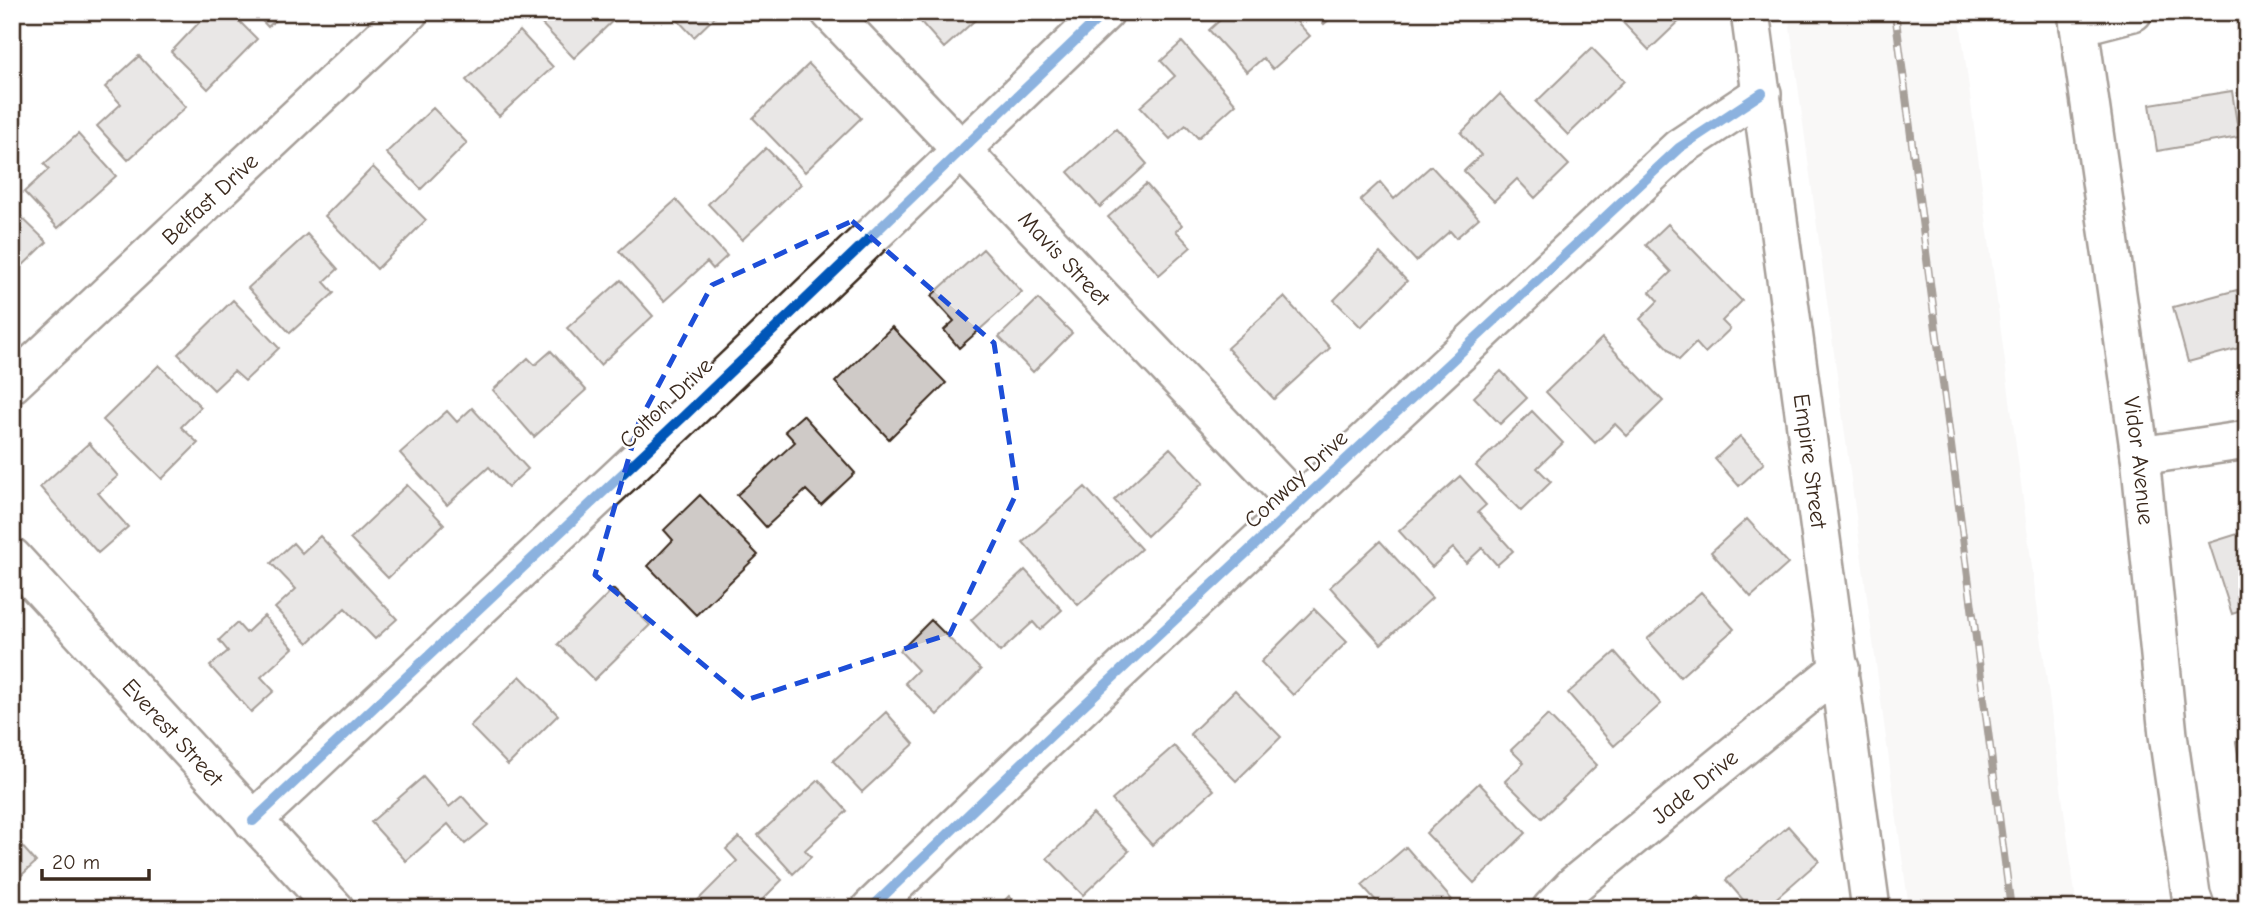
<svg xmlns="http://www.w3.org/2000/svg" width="2259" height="921" font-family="'Comic Neue',sans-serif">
  <rect width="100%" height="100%" fill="#fff"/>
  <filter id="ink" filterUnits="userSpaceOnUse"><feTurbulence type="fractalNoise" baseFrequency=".0143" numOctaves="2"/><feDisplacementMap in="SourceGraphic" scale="14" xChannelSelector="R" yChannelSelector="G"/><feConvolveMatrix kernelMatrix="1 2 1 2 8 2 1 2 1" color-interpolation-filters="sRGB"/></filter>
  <g filter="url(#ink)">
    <path fill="#f1efee" d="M 1788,12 L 1959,12 L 2077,909 L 1909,909 Z"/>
    <path fill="#cfcac7" stroke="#3b2a1e" stroke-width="2" d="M 209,12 L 230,12 L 257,39 L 208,89 L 171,52 Z
      M 254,12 L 284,12 L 268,27 Z
      M 546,12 L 622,12 L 574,58 L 538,20 Z
      M 670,12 L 716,12 L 718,14 L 694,37 Z
      M 912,12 L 984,12 L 944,48 Z
      M 1229,12 L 1288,12 L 1310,36 L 1273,69 L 1263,58 L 1247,72 L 1209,30 Z
      M 1314,12 L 1338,12 L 1324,24 Z
      M 1613,12 L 1689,12 L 1649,50 Z
      M 520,31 L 553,67 L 499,116 L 466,80 Z
      M 1182,42 L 1236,104 L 1198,138 L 1186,125 L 1170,139 L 1140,107 L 1175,76 L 1161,61 Z
      M 1592,48 L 1624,81 L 1568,135 L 1536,102 Z
      M 139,56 L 186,107 L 128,160 L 97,126 L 121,104 L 105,87 Z
      M 809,64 L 861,118 L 805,172 L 753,118 Z
      M 2232,91 L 2239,137 L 2157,151 L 2150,104 Z
      M 1500,94 L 1569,165 L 1535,198 L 1517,179 L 1494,201 L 1464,171 L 1481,155 L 1461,133 Z
      M 433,108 L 467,143 L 421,189 L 386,153 Z
      M 1116,129 L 1147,164 L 1100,207 L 1068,172 Z
      M 78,134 L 116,176 L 58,228 L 24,192 L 49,169 L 44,164 Z
      M 766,148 L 801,184 L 742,240 L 708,204 Z
      M 1431,166 L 1479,218 L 1456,238 L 1450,231 L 1416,261 L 1360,200 L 1380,182 L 1394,199 Z
      M 373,167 L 426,220 L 377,269 L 325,216 Z
      M 1146,184 L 1182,225 L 1176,231 L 1191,247 L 1159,275 L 1108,217 Z
      M 676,200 L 727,256 L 713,269 L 707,262 L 664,301 L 619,251 Z
      M 12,208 L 47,242 L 12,276 Z
      M 1668,224 L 1742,301 L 1722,321 L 1730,329 L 1705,353 L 1696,343 L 1679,360 L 1640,319 L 1658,301 L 1650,292 L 1671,272 L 1646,245 Z
      M 307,234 L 338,269 L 324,282 L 334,293 L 290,333 L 248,288 Z
      M 983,249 L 1022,292 L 959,348 L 944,330 L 954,321 L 931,296 Z
      M 1380,253 L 1407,281 L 1361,327 L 1334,300 Z
      M 621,280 L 653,316 L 600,365 L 567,328 Z
      M 2237,290 L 2247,327 L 2247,346 L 2188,362 L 2173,307 Z
      M 1284,297 L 1330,348 L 1274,399 L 1227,348 Z
      M 1038,299 L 1072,333 L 1033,372 L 999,337 Z
      M 233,300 L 279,348 L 245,381 L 234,371 L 214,390 L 178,354 Z
      M 892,327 L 946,383 L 889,439 L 835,382 Z
      M 1602,338 L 1663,401 L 1627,436 L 1615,424 L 1595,443 L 1546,392 Z
      M 551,351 L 586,390 L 534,437 L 493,390 L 528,358 L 535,365 Z
      M 159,365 L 201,407 L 181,427 L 198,443 L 162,479 L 103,420 Z
      M 1501,371 L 1527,398 L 1500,424 L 1474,397 Z
      M 472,408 L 528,469 L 508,487 L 489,467 L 447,505 L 400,453 L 447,411 L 457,422 Z
      M 1532,411 L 1563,443 L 1537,468 L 1551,482 L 1521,511 L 1476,466 Z
      M 803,415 L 855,473 L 821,505 L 806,490 L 766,527 L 737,495 L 795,442 L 785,431 Z
      M 1740,436 L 1764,463 L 1739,486 L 1715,459 Z
      M 89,443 L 118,476 L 98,493 L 128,527 L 98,553 L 40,487 Z
      M 1170,448 L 1203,483 L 1147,536 L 1114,500 Z
      M 1460,476 L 1486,505 L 1478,512 L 1513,551 L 1497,565 L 1482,548 L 1466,563 L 1453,548 L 1432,567 L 1399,531 Z
      M 407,485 L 444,524 L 388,578 L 350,539 Z
      M 1085,487 L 1141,549 L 1078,605 L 1023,542 Z
      M 700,495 L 758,555 L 696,615 L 648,566 L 673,540 L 664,530 Z
      M 1747,519 L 1788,564 L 1751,597 L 1711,552 Z
      M 2247,531 L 2247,609 L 2232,614 L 2209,543 Z
      M 320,536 L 397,619 L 375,639 L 345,608 L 308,643 L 275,608 L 296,589 L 271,563 L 293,543 L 302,553 Z
      M 1380,541 L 1432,598 L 1381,644 L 1330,587 Z
      M 1025,570 L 1062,610 L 1040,630 L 1033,622 L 1000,652 L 971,620 Z
      M 613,589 L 650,625 L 594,680 L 558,644 Z
      M 1701,592 L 1734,629 L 1680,677 L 1647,639 Z
      M 1314,609 L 1347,642 L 1293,695 L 1261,662 Z
      M 264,616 L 293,648 L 261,677 L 274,691 L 251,712 L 210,666 L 228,651 L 219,640 L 237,623 L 246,633 Z
      M 931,620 L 981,670 L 937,715 L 905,683 L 918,670 L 900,651 Z
      M 1615,652 L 1661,704 L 1614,746 L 1568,693 Z
      M 520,676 L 558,715 L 508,765 L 470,726 Z
      M 1235,690 L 1281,737 L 1236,781 L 1190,734 Z
      M 886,712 L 914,744 L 862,792 L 833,761 Z
      M 1548,715 L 1597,765 L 1542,818 L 1505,781 L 1524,763 L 1511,750 Z
      M 2247,740 L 2247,804 L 2236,742 Z
      M 1174,746 L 1214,790 L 1152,845 L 1112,800 Z
      M 423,777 L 449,807 L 462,796 L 488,825 L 465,844 L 448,824 L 406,861 L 371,822 Z
      M 819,780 L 847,811 L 805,850 L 811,857 L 793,874 L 758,835 Z
      M 1479,783 L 1526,833 L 1474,883 L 1426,833 Z
      M 1093,814 L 1129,851 L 1083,895 L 1047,858 Z
      M 1788,826 L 1819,861 L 1764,909 L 1751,909 L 1726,880 Z
      M 12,835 L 36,862 L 12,884 Z
      M 739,837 L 782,880 L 753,909 L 696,909 L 693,905 L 737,861 L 726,849 Z
      M 1406,847 L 1452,900 L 1442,909 L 1372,909 L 1378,903 L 1362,885 Z
      M 1009,896 L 1023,909 L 996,909 Z
      M 1698,897 L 1710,909 L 1685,909 Z"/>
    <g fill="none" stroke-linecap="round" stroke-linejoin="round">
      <defs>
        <g id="street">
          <path id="s1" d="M 830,12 L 1299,505"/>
          <path id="s2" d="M 1750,12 L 1871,909"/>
          <path id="s3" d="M 2077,12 L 2140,456 L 2168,735 L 2191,895 L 2196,909"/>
          <path d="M 2079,26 L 2133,12"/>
          <path id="s4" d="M 12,384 L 409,12"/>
          <path d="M 2140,456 L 2247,440"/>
          <path id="s5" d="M 12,557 L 335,909"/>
          <path d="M 253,821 L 684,416 L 1105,12"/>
          <path d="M 870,909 L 1024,761 L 1679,148 L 1762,93"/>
          <path id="s6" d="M 1551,909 L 1575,884 L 1840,668"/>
        </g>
      </defs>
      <use href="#street" stroke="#3b2a1e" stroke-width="42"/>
      <use href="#street" stroke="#fff" stroke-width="37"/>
      <defs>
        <path id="rail" d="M 1895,12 L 2011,909"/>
      </defs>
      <use href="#rail" stroke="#3b2a1e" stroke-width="8"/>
      <use href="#rail" stroke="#fff" stroke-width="5" stroke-dasharray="16" stroke-linecap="butt"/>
      <defs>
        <path id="cycleway" d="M 253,821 L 684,416 L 1105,12
          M 870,909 L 1024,761 L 1679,148 L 1762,93"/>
      </defs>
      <use href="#cycleway" stroke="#fff" stroke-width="15"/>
      <use href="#cycleway" stroke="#0057b8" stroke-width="10"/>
    </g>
  </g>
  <path d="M0 0H2259V921H0ZM 852,221 L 994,343 L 1017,492 L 950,634 L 746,700 L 595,575 L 639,422 L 712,285 Z" fill="#fff" fill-opacity=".55" fill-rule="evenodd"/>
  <path fill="none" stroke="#1d4ed8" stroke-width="5" stroke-dasharray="14 9" stroke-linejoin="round" d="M 852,221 L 994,343 L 1017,492 L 950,634 L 746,700 L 595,575 L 639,422 L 712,285 Z"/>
  <g text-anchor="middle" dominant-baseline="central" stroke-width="5" stroke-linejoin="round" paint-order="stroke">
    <g font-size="23" fill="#3b2a1e" stroke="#fff">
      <text stroke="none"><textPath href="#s4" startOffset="271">Belfast Drive</textPath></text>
      <text stroke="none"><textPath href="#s1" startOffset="340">Mavis Street</textPath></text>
      <text transform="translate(666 403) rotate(-44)">Colton Drive</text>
      <text stroke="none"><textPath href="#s2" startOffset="453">Empire Street</textPath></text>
      <text stroke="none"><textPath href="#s3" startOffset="453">Vidor Avenue</textPath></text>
      <text transform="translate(1296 479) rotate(-43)">Conway Drive</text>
      <text stroke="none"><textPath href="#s5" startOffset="238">Everest Street</textPath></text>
      <text stroke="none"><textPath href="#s6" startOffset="189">Jade Drive</textPath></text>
    </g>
  </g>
  <rect width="2259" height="921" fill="none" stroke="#fff" stroke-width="42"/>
  <rect x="21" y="21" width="2217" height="879" fill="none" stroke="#3b2a1e" stroke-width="2.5" filter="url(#ink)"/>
  <path d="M42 869v10h107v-10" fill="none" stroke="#3b2a1e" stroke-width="3.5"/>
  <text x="52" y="869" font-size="21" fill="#3b2a1e" stroke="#ffffff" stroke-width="5" paint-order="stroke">20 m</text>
</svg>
